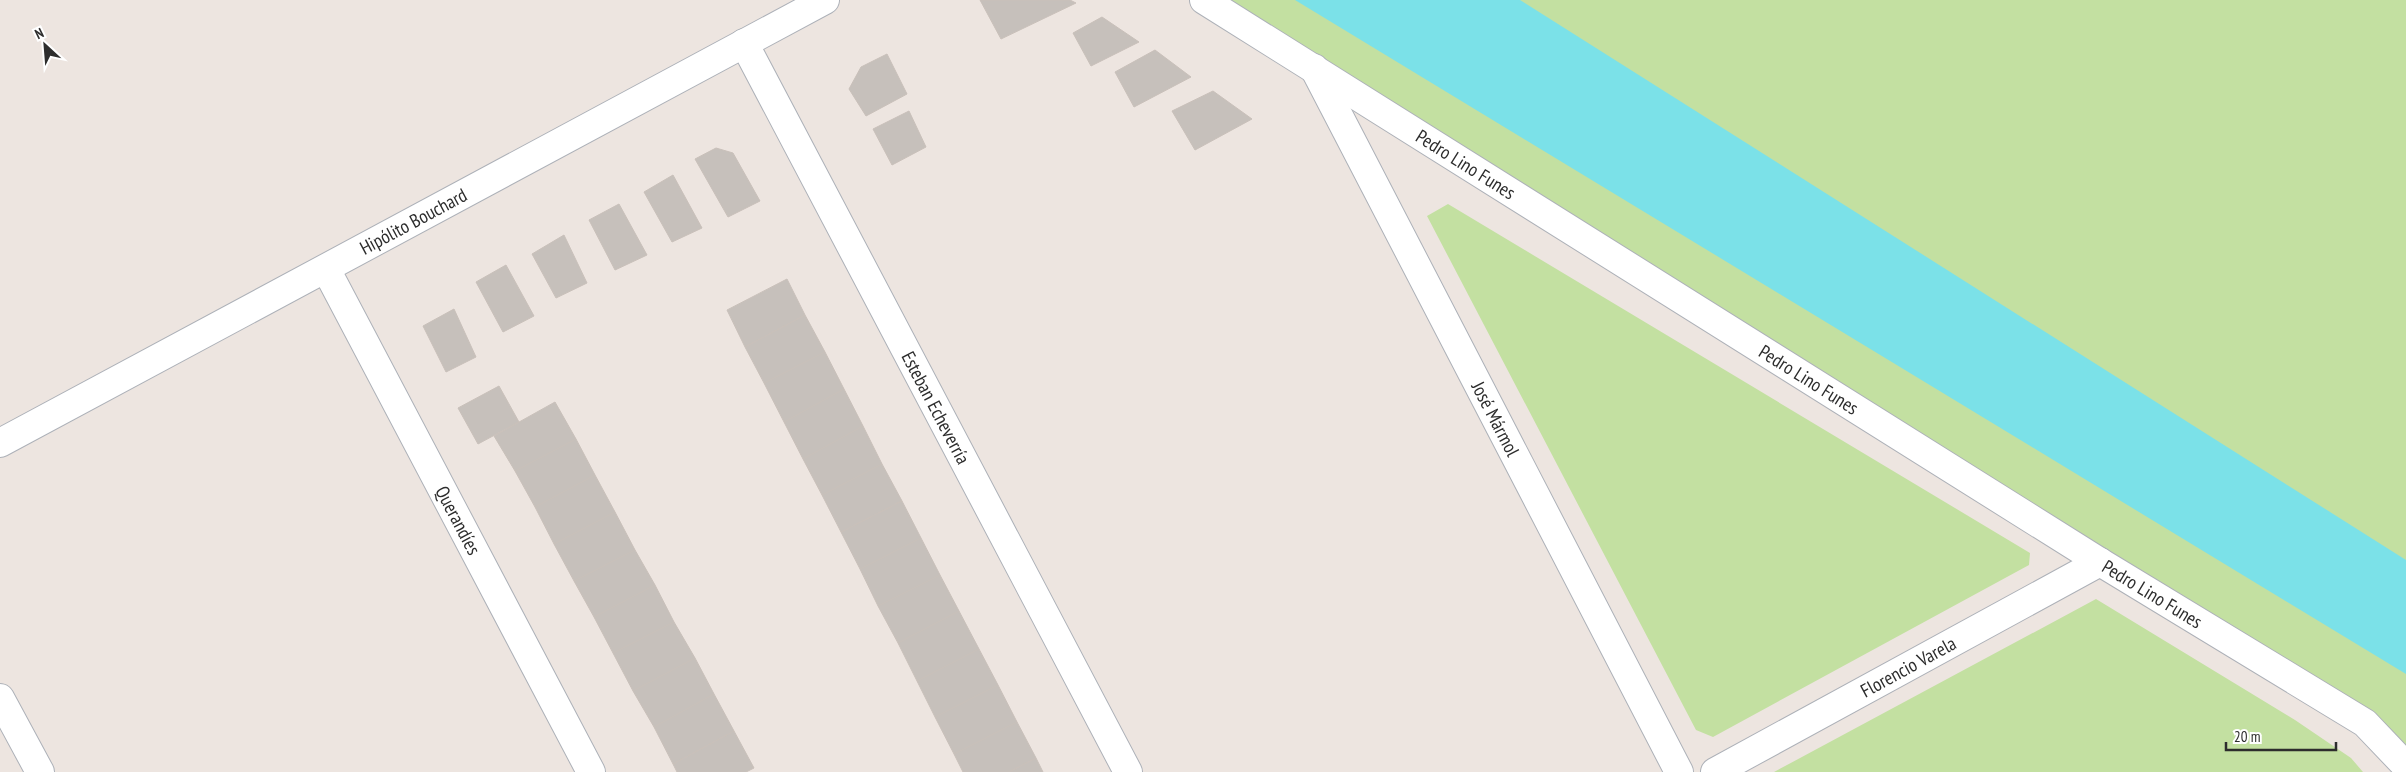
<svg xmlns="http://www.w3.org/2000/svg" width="2406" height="772" font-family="'PT Sans Narrow',sans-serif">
  <rect width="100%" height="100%" fill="#ede5e0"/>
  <path fill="#c3e0a1" d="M 1204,0 L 2406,0 L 2406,766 L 2365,723 Z
    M 1448,204 L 2030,553 L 2029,565 L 1713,737 L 1696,730 L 1427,216 Z
    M 2096,599 L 2295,720 L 2351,758 L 2363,772 L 1774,772 Z"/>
  <path fill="#7be1e8" d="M 1295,0 L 1520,0 L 2406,560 L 2406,674 Z"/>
  <path fill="#c6c0bb" stroke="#c9c0ba" d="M 980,0 L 1070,0 L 1076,3 L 1001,39 Z
    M 1102,17 L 1139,42 L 1091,66 L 1073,33 Z
    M 1155,50 L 1191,77 L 1134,107 L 1115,72 Z
    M 887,54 L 907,94 L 866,116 L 849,89 L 861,67 Z
    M 1213,91 L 1252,119 L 1195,150 L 1172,111 Z
    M 909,111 L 926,147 L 892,165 L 873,129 Z
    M 716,148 L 733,153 L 760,201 L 728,217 L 695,159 Z
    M 673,175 L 702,228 L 672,242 L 644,192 Z
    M 619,204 L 647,255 L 615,270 L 589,220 Z
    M 564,235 L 587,283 L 556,298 L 532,254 Z
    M 506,265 L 534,316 L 503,332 L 476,282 Z
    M 787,279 L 805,315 L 745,347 L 727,310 Z
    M 454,309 L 476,357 L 446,372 L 423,326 Z
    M 805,315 L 825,352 L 764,383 L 745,347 Z
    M 825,352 L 844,389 L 784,422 L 764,383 Z
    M 499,386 L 519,422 L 478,444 L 458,408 Z
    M 844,389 L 863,426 L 803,459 L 784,422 Z
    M 555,402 L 576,439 L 515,471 L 494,436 Z
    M 863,426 L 882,464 L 822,495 L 803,459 Z
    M 576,439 L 595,475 L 535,507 L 515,471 Z
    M 882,464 L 902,501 L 841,532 L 822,495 Z
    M 595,475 L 615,512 L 554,544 L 535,507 Z
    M 902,501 L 921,538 L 860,569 L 841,532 Z
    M 615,512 L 635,550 L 574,581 L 554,544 Z
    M 921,538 L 940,575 L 878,606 L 860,569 Z
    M 635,550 L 655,585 L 594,617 L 574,581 Z
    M 940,575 L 959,611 L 898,643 L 878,606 Z
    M 655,585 L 674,622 L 613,653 L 594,617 Z
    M 959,611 L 979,649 L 917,681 L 898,643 Z
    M 674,622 L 695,658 L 633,691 L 613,653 Z
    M 979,649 L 998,685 L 935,717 L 917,681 Z
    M 695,658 L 714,694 L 654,727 L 633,691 Z
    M 998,685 L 1017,722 L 954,754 L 935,717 Z
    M 714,694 L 734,731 L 673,764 L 654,727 Z
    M 1017,722 L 1036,758 L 1009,772 L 963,772 L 954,754 Z
    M 734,731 L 754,768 L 746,772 L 677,772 L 673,764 Z
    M 1036,758 L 1043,772 L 1009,772 Z"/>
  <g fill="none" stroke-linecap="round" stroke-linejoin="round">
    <defs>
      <g id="street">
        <path id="s1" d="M 1204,0 L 2100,562 L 2365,723 L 2406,766"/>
        <path id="s2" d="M 744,43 L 1128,772"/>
        <path id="s3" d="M 1314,68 L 1679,772"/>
        <path id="s4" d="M 326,269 L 591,772"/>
        <path id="s5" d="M 0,443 L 825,0"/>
        <path id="s6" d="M 1715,772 L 2100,562"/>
      </g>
      <path id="secondary" d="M 0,698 L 40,772"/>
    </defs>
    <use href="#street" stroke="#adb1b8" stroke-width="30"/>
    <use href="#secondary" stroke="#adb1b8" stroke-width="30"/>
    <use href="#street" stroke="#fff" stroke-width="28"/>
    <use href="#secondary" stroke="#fff" stroke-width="28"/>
  </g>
  <g text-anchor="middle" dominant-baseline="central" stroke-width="4" stroke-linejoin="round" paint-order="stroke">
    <g font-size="19" fill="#2d2d2d" stroke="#fff">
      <text stroke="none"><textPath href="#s1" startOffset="309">Pedro Lino Funes</textPath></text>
      <text stroke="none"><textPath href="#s5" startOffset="469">Hipólito Bouchard</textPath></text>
      <text stroke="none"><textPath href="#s1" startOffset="714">Pedro Lino Funes</textPath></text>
      <text stroke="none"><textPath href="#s2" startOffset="412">Esteban Echeverría</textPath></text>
      <text stroke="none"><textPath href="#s3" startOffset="395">José Mármol</textPath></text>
      <text stroke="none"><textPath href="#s4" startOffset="284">Querandíes</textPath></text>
      <text stroke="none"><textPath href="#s1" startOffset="1119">Pedro Lino Funes</textPath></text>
      <text stroke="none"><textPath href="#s6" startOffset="220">Florencio Varela</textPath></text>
    </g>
  </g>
  <g transform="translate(45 45) rotate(334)" stroke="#ffffff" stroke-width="4" paint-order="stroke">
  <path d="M0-4L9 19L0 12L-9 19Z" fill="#2d2d2d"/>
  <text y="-8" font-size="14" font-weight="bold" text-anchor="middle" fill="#2d2d2d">N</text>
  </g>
  <path d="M2226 742v8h110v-8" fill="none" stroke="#2d2d2d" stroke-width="2.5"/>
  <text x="2234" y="742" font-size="15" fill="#2d2d2d" stroke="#ffffff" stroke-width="4" paint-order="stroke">20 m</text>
</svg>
